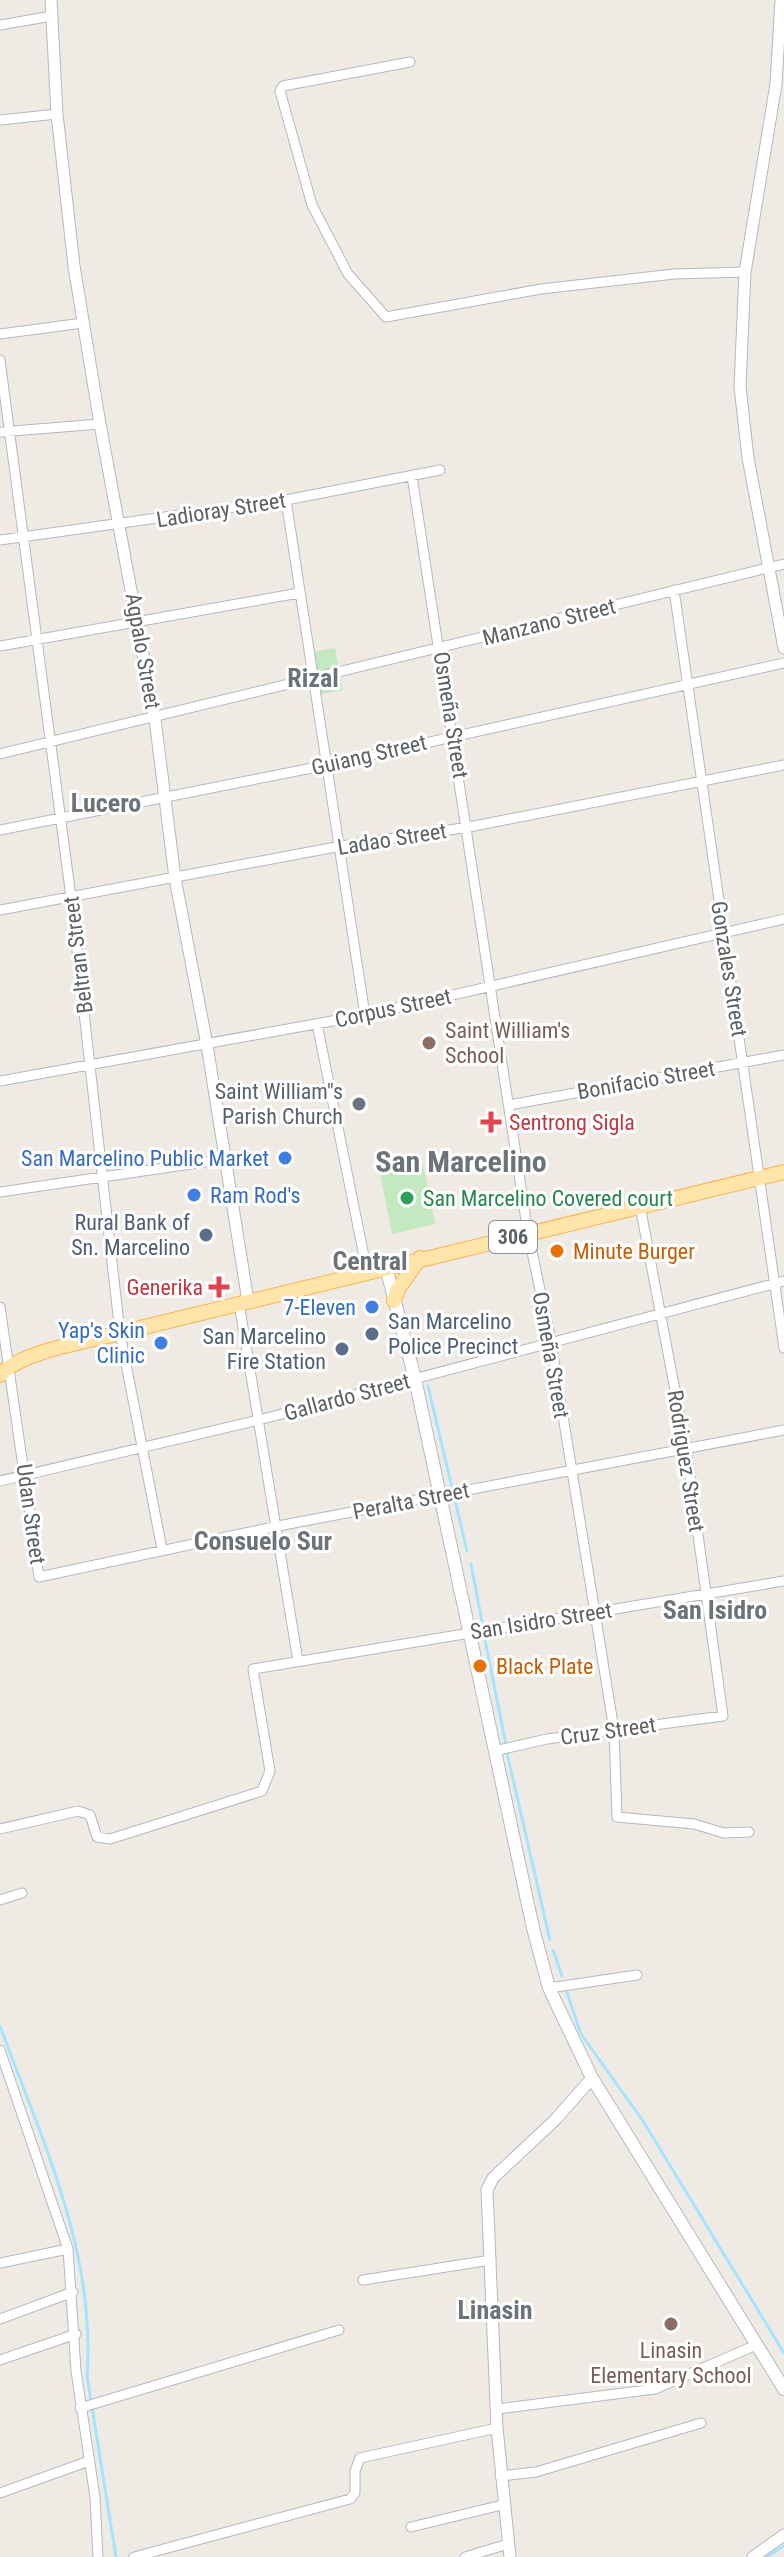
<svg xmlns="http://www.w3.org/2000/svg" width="784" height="2557" font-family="'Roboto Condensed',sans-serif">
  <rect width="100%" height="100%" fill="#efebe4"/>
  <path fill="#c4e8bf" d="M 335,648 L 343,690 L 321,694 L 313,652 Z
    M 423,1164 L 435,1224 L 392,1234 L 380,1172 Z"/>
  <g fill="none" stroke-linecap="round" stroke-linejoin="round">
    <path stroke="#a4e4ff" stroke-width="3" d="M 428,1386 L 452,1488
      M 454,1496 L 467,1551
      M 471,1564 L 483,1627
      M 484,1635 L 506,1745
      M 507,1753 L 550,1940
      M 553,1950 L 562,1976
      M 566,1990 L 581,2034 L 643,2121 L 784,2353
      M 0,2026 C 42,2140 96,2252 87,2376 L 116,2557
      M 766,2557 L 784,2546"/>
    <defs>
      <path id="minor" d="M 0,25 L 52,16
        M 410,62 L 283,86 L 280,91 L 312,205 L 348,274 L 386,317 L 541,289 L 674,274 L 745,272
        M 0,120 L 57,114
        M 0,334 L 83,323
        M 0,360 L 71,897 L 120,1333 L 162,1549
        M 0,432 L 100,424
        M 412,476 L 528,1233 L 551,1342 L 614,1730 L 617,1817 L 694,1824 L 724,1833 L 749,1832
        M 286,500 L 365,1015
        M 0,540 L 286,500 L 440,470
        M 674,590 L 784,1348
        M 0,646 L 299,593
        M 0,754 L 784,564
        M 0,830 L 327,765 L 784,663
        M 0,910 L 341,846 L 469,827 L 784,765
        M 317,1024 L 367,1271
        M 0,1081 L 365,1015 L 784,919
        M 509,1105 L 784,1055
        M 0,1192 L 225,1159
        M 239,1303 L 298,1661
        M 0,1307 L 39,1577 L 278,1526 L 784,1430
        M 0,1481 L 259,1420 L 784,1281
        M 494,1751 L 547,1739 L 723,1716 L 686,1448 L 640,1206
        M 0,1829 L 78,1811 L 90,1815 L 97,1837 L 110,1839 L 262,1791 L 270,1771 L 253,1669 L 784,1581
        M 0,1900 L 22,1893
        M 549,1988 L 637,1975
        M 0,2050 L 68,2249 L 76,2371 L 95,2497 L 98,2557
        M 0,2263 L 68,2249
        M 363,2280 L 491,2260
        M 0,2319 L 73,2292
        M 0,2360 L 76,2334
        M 80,2408 L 339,2330
        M 497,2409 L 655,2389 L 756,2345
        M 500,2476 L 536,2472 L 701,2423
        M 0,2493 L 89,2461
        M 411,2527 L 502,2505
        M 134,2557 L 350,2499 L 355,2493 L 355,2471 L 360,2458 L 497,2428
        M 465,2557 L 508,2544"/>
      <path id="tertiary" d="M 51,0 L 57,114 L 74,266 L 100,424 L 155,719 L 175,878 L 207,1045 L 248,1301
        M 781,0 L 776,84 L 745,272 L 740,387 L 748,458 L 784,648
        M 510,2557 L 497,2428 L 487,2190 L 493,2178 L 555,2120 L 592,2078
        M 753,2557 L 784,2535"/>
      <path id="secondary" d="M 386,1267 L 415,1379 L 533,1928 L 549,1988 L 592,2078 L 784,2389"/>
      <path id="primary" d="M 394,1301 L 398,1289 L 420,1258
        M 0,1375 C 21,1352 80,1343 111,1335 L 784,1172"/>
    </defs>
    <use href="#minor" stroke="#b4b8bc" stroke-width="11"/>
    <use href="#tertiary" stroke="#b4b8bc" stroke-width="13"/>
    <use href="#secondary" stroke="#b5babf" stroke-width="14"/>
    <use href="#primary" stroke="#fab352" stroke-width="16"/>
    <use href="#minor" stroke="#fff" stroke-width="9"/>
    <use href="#tertiary" stroke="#fff" stroke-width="11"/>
    <use href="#secondary" stroke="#fff" stroke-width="12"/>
    <use href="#primary" stroke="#ffe5a9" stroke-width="14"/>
  </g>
  <g fill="#8d6e63" stroke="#fff" stroke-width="3">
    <circle cx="429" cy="1043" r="8"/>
    <circle cx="671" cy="2324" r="8"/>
  </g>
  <circle fill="#6b7280" stroke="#fff" stroke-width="3" cx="359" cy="1104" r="8"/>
  <g fill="#e0444e" stroke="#fff" stroke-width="3">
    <path d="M487 1110h8v8h8v8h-8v8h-8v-8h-8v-8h8z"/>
    <path d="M215 1275h8v8h8v8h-8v8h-8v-8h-8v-8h8z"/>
  </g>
  <g fill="#3f7fe0" stroke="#fff" stroke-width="3">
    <circle cx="285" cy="1158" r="8"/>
    <circle cx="194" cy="1195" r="8"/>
    <circle cx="372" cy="1307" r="8"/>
    <circle cx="161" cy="1343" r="8"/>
  </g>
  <circle fill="#2e9e5b" stroke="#fff" stroke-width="3" cx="407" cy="1198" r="8"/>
  <g fill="#5c6f8a" stroke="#fff" stroke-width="3">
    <circle cx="206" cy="1235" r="8"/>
    <circle cx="372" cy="1334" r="8"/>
    <circle cx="342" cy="1349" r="8"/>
  </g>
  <g fill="#e8710a" stroke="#fff" stroke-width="3">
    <circle cx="557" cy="1251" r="8"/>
    <circle cx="480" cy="1666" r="8"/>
  </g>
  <g text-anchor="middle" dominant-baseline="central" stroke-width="6" stroke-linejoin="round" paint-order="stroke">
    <rect fill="#fff" stroke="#8d9093" stroke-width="2" x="489" y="1221" width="48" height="32" rx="6"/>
    <g font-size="20" font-weight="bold" fill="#5c6165">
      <text x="513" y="1237">306</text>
    </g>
    <g font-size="22" fill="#5c6165" stroke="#fff">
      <text transform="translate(221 510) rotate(-9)">Ladioray Street</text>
      <text transform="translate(549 622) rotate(-14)">Manzano Street</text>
      <text transform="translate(143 651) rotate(80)">Agpalo Street</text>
      <text transform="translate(451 715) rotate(81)">Osmeña Street</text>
      <text transform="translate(369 755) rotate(-13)">Guiang Street</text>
      <text transform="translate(392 839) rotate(-9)">Ladao Street</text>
      <text transform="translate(78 955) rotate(-97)">Beltran Street</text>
      <text transform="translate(729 969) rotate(81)">Gonzales Street</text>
      <text transform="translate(393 1008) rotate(-12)">Corpus Street</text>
      <text transform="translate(646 1080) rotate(-10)">Bonifacio Street</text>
      <text transform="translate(551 1355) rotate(80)">Osmeña Street</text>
      <text transform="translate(347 1397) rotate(-15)">Gallardo Street</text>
      <text transform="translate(686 1461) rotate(81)">Rodriguez Street</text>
      <text transform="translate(411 1501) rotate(-11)">Peralta Street</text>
      <text transform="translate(31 1514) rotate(82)">Udan Street</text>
      <text transform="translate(541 1621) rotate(-9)">San Isidro Street</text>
      <text transform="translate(608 1731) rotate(-8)">Cruz Street</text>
    </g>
    <g font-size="22" fill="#785e54" stroke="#fff" text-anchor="start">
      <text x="445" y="1030">Saint William's<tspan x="445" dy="25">School</tspan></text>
      <text x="671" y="2350" text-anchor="middle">Linasin<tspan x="671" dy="25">Elementary School</tspan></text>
    </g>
    <g font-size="22" fill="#5b616d" stroke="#fff" text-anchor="end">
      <text x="343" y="1091">Saint William"s<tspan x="343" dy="25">Parish Church</tspan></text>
    </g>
    <g font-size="22" fill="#be3a42" stroke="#fff" text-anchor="start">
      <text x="509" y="1122">Sentrong Sigla</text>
      <text x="203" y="1287" text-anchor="end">Generika</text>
    </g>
    <g font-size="22" fill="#366cbe" stroke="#fff" text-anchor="end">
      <text x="269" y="1158">San Marcelino Public Market</text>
      <text x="210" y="1195" text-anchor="start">Ram Rod's</text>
      <text x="356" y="1307">7-Eleven</text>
      <text x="145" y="1330">Yap's Skin<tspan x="145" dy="25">Clinic</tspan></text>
    </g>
    <g font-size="22" fill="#27864d" stroke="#fff" text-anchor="start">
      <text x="423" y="1198">San Marcelino Covered court</text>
    </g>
    <g font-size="22" fill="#4e5e75" stroke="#fff" text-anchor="end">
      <text x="190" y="1222">Rural Bank of<tspan x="190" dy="25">Sn. Marcelino</tspan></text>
      <text x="388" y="1321" text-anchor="start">San Marcelino<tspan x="388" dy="25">Police Precinct</tspan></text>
      <text x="326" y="1336">San Marcelino<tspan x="326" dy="25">Fire Station</tspan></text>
    </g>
    <g font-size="22" fill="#c56008" stroke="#fff" text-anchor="start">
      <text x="573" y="1251">Minute Burger</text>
      <text x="496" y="1666">Black Plate</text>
    </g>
    <g font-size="26" font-weight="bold" fill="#6d7377" stroke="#fff">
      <text x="313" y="678">Rizal</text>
      <text x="106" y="803">Lucero</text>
      <text x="370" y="1261">Central</text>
      <text x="263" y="1541">Consuelo Sur</text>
      <text x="715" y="1610">San Isidro</text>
      <text x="495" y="2310">Linasin</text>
    </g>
    <g font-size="30" font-weight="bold" fill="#6d7377" stroke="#fff">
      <text x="461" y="1161">San Marcelino</text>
    </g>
  </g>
</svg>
